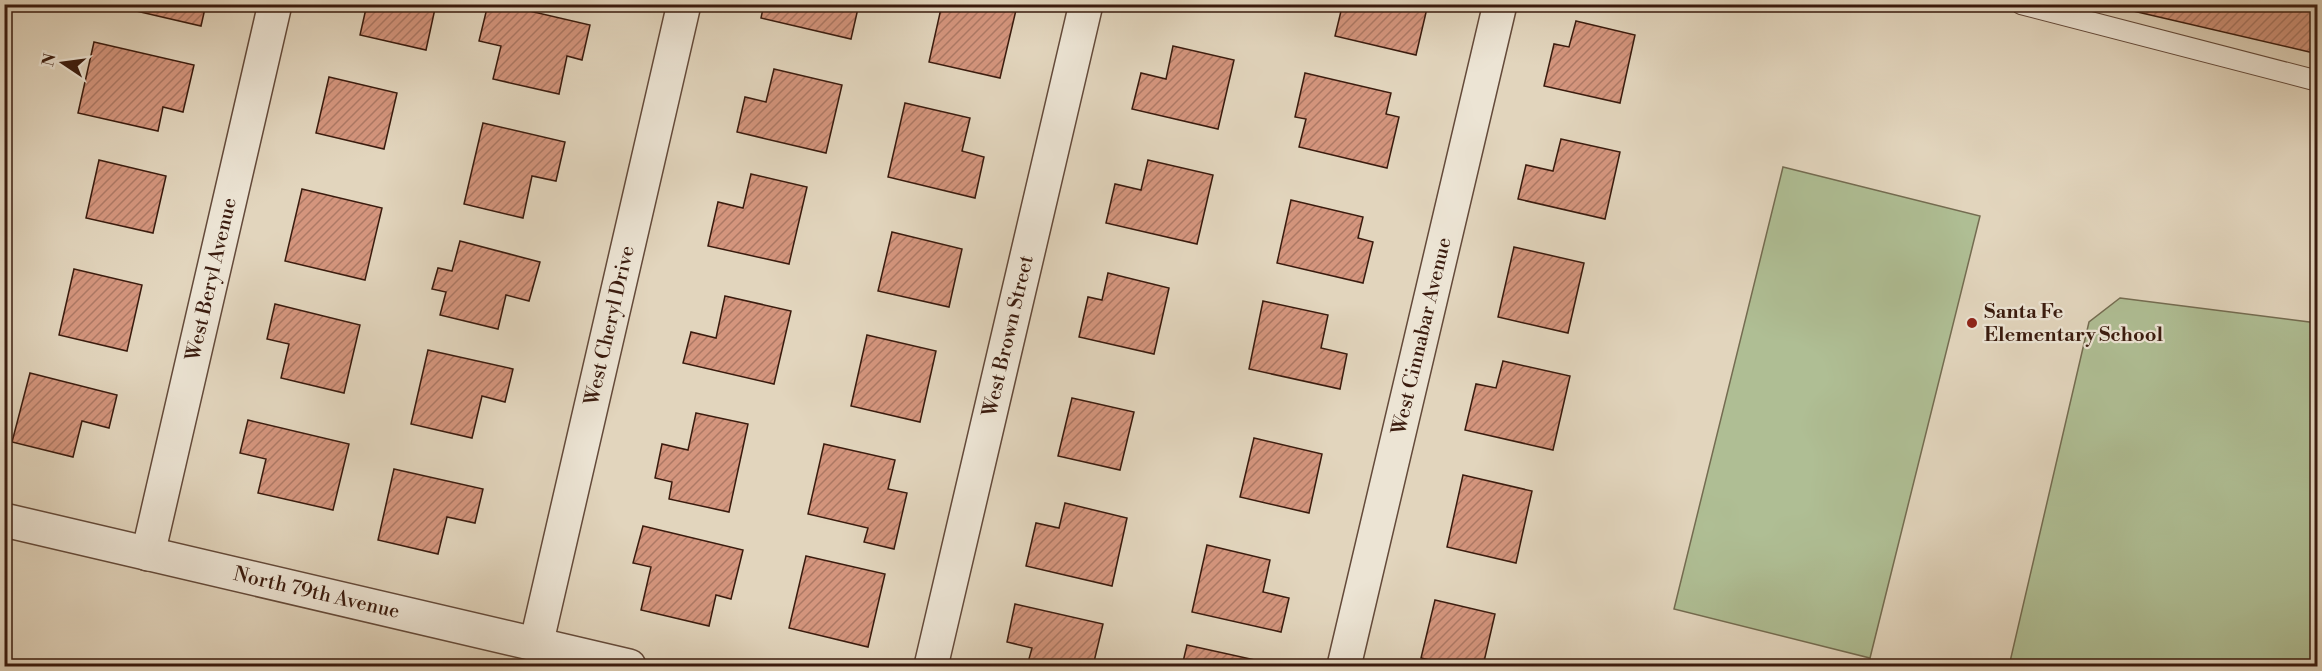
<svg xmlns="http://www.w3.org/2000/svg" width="2322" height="671" font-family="'Libre Bodoni',serif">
  <defs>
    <pattern id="building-hatch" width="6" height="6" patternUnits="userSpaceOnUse" patternTransform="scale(1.5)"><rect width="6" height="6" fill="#d4957d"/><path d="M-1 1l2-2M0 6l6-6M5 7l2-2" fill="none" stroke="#ad7965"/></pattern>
  </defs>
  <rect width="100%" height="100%" fill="#e2d5bd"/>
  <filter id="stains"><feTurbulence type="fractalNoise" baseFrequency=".00333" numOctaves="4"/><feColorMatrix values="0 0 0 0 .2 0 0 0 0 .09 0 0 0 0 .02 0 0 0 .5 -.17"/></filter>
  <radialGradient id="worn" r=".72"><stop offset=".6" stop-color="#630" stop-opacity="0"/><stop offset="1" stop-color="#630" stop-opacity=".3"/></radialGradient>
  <path fill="#afbe94" stroke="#746c51" stroke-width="1.5" d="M 1783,167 L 1980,216 L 1870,658 L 1674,609 Z
    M 2120,298 L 2317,323 L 2317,666 L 2009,666 L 2089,322 Z"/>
  <path fill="url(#building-hatch)" stroke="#3a1b0e" stroke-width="1.5" d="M 124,4 L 206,4 L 201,26 L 123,8 Z
    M 367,4 L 436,4 L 426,50 L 360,35 Z
    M 488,4 L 499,4 L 590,25 L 582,60 L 567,56 L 559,94 L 493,79 L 501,46 L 479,41 Z
    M 764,4 L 859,4 L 851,39 L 761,18 Z
    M 942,4 L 992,4 L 1016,10 L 1000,78 L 929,62 Z
    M 1330,4 L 1428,4 L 1416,55 L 1335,36 L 1342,7 Z
    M 2103,4 L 2318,4 L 2318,54 Z
    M 1576,21 L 1635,35 L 1620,103 L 1544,86 L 1554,44 L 1569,47 Z
    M 94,42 L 194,65 L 183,112 L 163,107 L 158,131 L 78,113 Z
    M 1173,46 L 1234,60 L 1218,129 L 1132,109 L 1141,73 L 1166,79 Z
    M 774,69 L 842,85 L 826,153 L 737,132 L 745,97 L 766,102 Z
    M 1305,73 L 1391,93 L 1386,114 L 1399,117 L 1387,168 L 1299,147 L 1306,119 L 1295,117 Z
    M 329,77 L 397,93 L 384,149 L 316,133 Z
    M 905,103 L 970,118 L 962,151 L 984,157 L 975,198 L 888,177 Z
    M 483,123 L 565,142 L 556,181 L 532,176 L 523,218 L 464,204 Z
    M 1561,139 L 1620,152 L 1605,219 L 1518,199 L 1526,165 L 1553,171 Z
    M 99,160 L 166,176 L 153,233 L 86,218 Z
    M 1148,160 L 1213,175 L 1197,244 L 1106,223 L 1115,184 L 1141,190 Z
    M 751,174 L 807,187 L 789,264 L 708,246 L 718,202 L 743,208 Z
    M 302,189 L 382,208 L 365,280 L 285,261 Z
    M 1291,200 L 1363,217 L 1358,238 L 1373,242 L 1363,283 L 1277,263 Z
    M 892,232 L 962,249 L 949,307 L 878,291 Z
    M 460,241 L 540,262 L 529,301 L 506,295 L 498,329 L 440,315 L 446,292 L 432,289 L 438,268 L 452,271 Z
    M 1514,247 L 1584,263 L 1568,333 L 1498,317 Z
    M 74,269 L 142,285 L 127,351 L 59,335 Z
    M 1108,273 L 1169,288 L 1154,354 L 1079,337 L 1088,297 L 1102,300 Z
    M 725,296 L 791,311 L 774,384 L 683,363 L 691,332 L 716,338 Z
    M 1263,301 L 1328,315 L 1321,348 L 1347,354 L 1340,389 L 1249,369 Z
    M 275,304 L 360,325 L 344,393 L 281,378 L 289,344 L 267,339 Z
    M 867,335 L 936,351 L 920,422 L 851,406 Z
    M 428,350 L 513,369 L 505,402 L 482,396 L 472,438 L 411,424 Z
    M 1503,361 L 1570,376 L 1553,450 L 1465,430 L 1476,384 L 1496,388 Z
    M 30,373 L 117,395 L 109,428 L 82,421 L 73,457 L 12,442 Z
    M 1072,398 L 1134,412 L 1120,470 L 1058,456 Z
    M 696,413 L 748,424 L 729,512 L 669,499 L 672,482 L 655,478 L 662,444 L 688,450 Z
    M 248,420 L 349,444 L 333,510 L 258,493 L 266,459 L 240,453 Z
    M 1254,438 L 1322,454 L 1309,513 L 1240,497 Z
    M 824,444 L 895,460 L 888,489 L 907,493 L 894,549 L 864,542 L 868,528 L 808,514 Z
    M 394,469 L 483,489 L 475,523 L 447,517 L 438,554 L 378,540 Z
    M 1463,475 L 1532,491 L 1516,563 L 1447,547 Z
    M 1065,503 L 1127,518 L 1112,586 L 1026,566 L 1036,523 L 1059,528 Z
    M 643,526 L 743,550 L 731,599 L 716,595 L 709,626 L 641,610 L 651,567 L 633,563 Z
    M 1207,545 L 1270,560 L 1263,592 L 1289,598 L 1281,632 L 1192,612 Z
    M 806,556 L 885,574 L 868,647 L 789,628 Z
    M 1435,600 L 1495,614 L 1483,666 L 1457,666 L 1421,658 Z
    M 1015,604 L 1103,624 L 1093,666 L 1027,666 L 1032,648 L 1007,642 Z
    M 1187,645 L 1273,664 L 1272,666 L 1182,666 Z"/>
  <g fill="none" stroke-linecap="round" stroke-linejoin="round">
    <defs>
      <path id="service" d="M 2021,4 L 2318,81"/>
      <g id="minor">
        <path id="s1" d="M 148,554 L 275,4"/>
        <path id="s2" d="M 536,645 L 684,4"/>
        <path id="s3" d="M 931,666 L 1086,4"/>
        <path id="s4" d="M 1344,666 L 1500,4"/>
      </g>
      <g id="tertiary">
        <path id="s5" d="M 4,520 L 629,666"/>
      </g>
    </defs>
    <use href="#service" stroke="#644a3a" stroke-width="22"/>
    <use href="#minor" stroke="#644a3a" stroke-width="36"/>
    <use href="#tertiary" stroke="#644a3a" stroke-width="36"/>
    <use href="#service" stroke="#ece4d4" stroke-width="20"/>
    <use href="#minor" stroke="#ece4d4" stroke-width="33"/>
    <use href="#tertiary" stroke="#ece4d4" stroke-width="33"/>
  </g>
  <circle fill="#8f2418" stroke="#ece4d4" stroke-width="2" cx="1972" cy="323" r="6"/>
  <g text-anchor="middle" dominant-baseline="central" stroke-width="4.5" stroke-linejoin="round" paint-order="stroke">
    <g font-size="20" fill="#3a1b0e" stroke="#ece4d4">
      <text stroke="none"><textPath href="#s1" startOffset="282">West Beryl Avenue</textPath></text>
      <text stroke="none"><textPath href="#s2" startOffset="328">West Cheryl Drive</textPath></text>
      <text stroke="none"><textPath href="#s4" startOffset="339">West Cinnabar Avenue</textPath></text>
      <text stroke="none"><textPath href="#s3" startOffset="339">West Brown Street</textPath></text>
      <text stroke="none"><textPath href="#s5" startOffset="321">North 79th Avenue</textPath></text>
    </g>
    <g font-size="20" font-weight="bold" fill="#3a1b0e" stroke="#ece4d4" text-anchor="start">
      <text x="1984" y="312">Santa Fe<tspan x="1984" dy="23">Elementary School</tspan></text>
    </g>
  </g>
  <rect width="2322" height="671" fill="none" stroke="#e2d5bd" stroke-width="24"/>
  <rect x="6" y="6" width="2310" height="659" fill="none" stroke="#3a1b0e" stroke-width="3"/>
  <rect x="12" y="12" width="2298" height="647" fill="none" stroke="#3a1b0e" stroke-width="1.5"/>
  <g transform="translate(63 63) rotate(283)" stroke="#ece4d4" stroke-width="4.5" paint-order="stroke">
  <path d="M0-4.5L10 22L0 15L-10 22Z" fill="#3a1b0e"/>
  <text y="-9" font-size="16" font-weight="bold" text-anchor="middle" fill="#3a1b0e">N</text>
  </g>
  <rect width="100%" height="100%" filter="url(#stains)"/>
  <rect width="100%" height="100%" fill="url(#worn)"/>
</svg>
